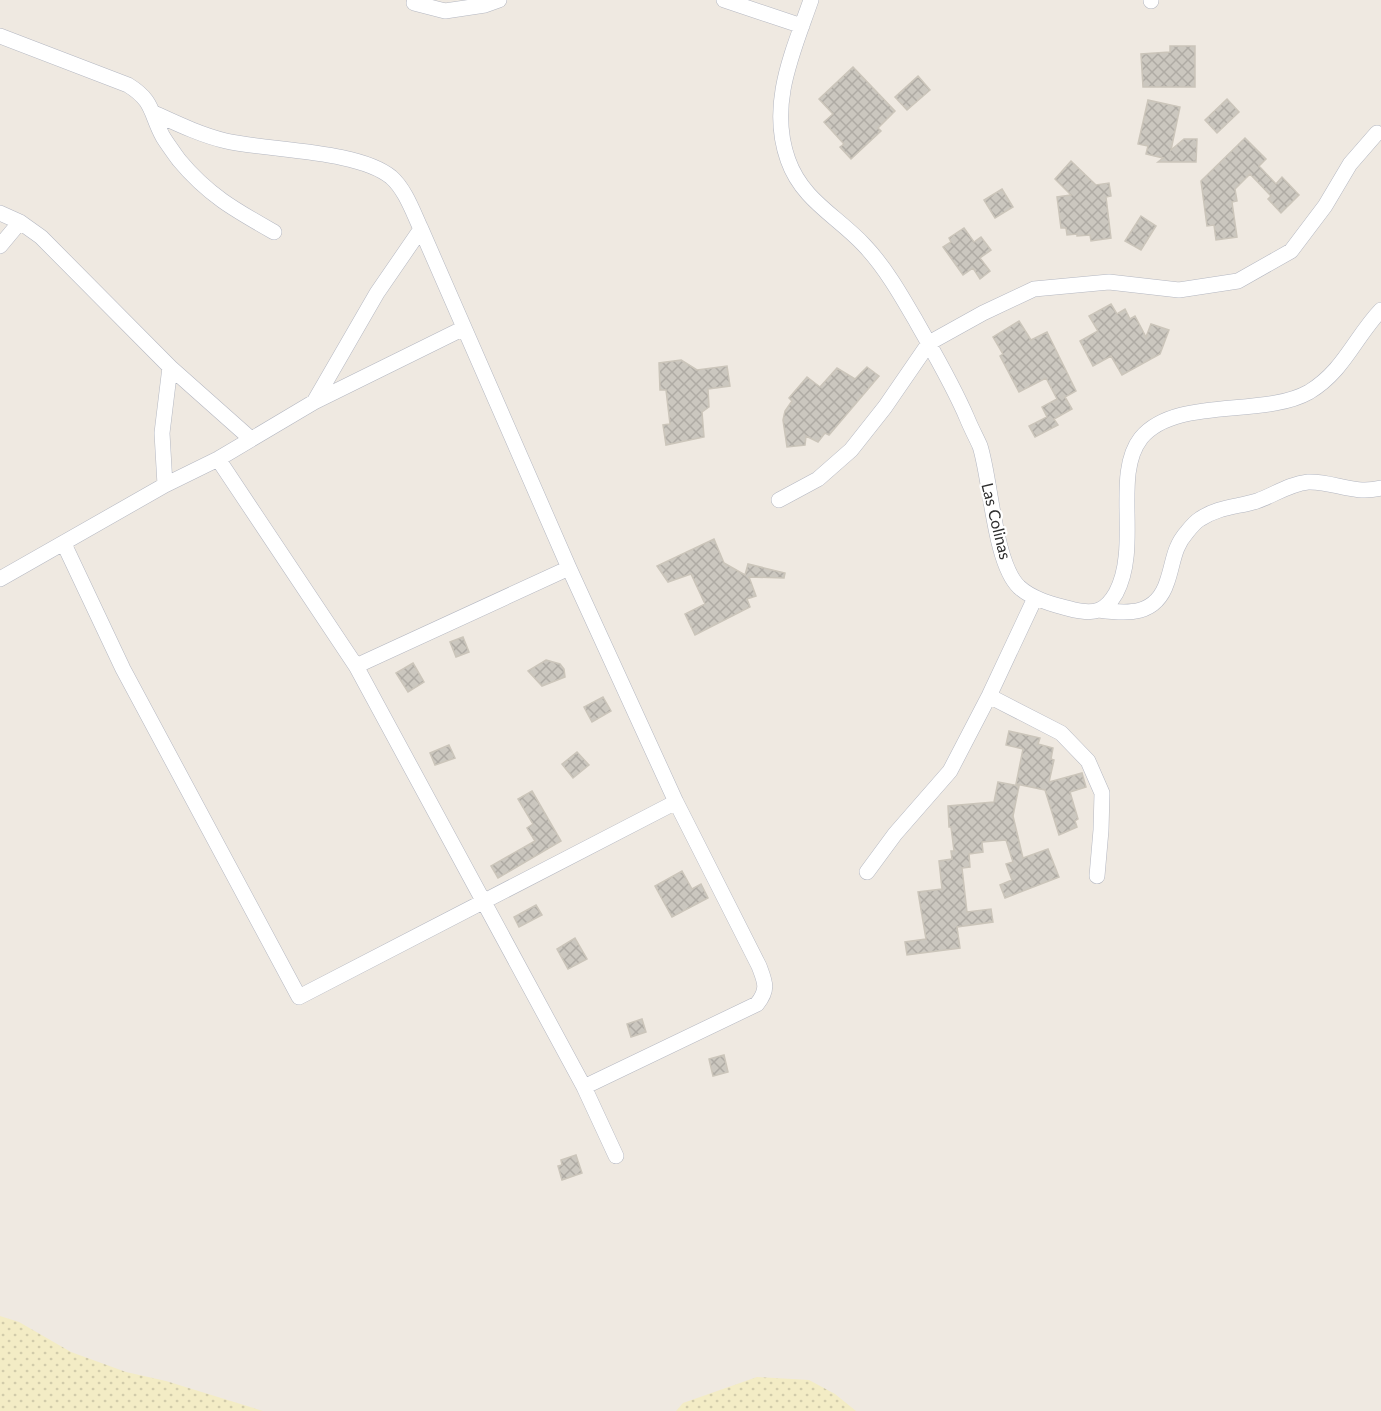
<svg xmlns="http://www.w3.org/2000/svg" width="1381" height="1411" font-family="Lato,sans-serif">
  <defs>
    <pattern id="sand-dots" width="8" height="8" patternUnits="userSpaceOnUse" patternTransform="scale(1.5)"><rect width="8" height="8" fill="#f3ecc5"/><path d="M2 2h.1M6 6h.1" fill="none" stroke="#d1cbaa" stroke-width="1.8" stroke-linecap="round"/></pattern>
    <pattern id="building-cross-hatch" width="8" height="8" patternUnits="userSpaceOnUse" patternTransform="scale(1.5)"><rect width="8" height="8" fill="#cbc7bf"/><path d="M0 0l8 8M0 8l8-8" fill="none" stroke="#afaba4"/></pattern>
  </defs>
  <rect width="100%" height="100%" fill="#efe9e1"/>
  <path fill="url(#sand-dots)" d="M 0,1316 L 19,1322 L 71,1352 L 126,1372 L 166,1381 L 263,1411 L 0,1411 Z
    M 757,1377 L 809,1380 L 835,1394 L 856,1411 L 676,1411 L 683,1403 Z"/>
  <path fill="url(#building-cross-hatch)" stroke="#cbc5ba" stroke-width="1.5" d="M 1170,46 L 1195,46 L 1195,87 L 1143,87 L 1141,54 L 1170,52 Z
    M 853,67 L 895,111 L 878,128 L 881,131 L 851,159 L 840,147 L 844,144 L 824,122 L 833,114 L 819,99 Z
    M 918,76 L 930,90 L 907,110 L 895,97 Z
    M 1227,99 L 1239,112 L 1217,133 L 1205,120 Z
    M 1148,100 L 1180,107 L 1171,150 L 1184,139 L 1197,139 L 1196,162 L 1158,162 L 1163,158 L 1146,154 L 1148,146 L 1138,144 Z
    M 1245,138 L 1266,159 L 1259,166 L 1276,184 L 1282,177 L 1299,195 L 1281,213 L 1268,199 L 1271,196 L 1250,174 L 1235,189 L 1237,201 L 1232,202 L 1237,237 L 1216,240 L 1214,225 L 1207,226 L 1201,181 Z
    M 1071,161 L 1096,185 L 1109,183 L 1111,196 L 1106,197 L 1111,238 L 1091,241 L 1090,235 L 1077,236 L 1077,234 L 1067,235 L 1066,228 L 1061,228 L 1057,197 L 1071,195 L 1055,179 Z
    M 1002,189 L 1013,207 L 995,218 L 984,200 Z
    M 1141,216 L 1156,226 L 1141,250 L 1125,241 Z
    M 964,228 L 974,242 L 981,237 L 991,250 L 980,258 L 990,271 L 980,279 L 973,268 L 963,275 L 943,247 L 951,242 L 949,238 Z
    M 1111,304 L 1117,314 L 1125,309 L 1130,319 L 1135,316 L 1146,337 L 1151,324 L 1169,330 L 1160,354 L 1122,375 L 1111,356 L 1093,366 L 1080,341 L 1098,331 L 1089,316 Z
    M 1019,321 L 1031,340 L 1047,332 L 1076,391 L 1065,397 L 1072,409 L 1054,419 L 1058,425 L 1035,437 L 1029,426 L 1047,417 L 1042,407 L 1057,399 L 1046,378 L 1019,392 L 1000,356 L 1003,354 L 993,337 Z
    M 681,360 L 697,370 L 727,366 L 730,386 L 708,389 L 709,407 L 702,412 L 704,437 L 666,445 L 663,425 L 670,424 L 666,390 L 660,390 L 659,363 Z
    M 867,367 L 879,376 L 829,435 L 825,433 L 818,442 L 806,436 L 805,445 L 787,447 L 783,420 L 785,411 L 792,401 L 789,398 L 807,377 L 820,387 L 837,368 L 855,379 Z
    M 714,539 L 724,563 L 745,575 L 748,564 L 785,573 L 784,578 L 749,577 L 756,596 L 747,599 L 750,607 L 695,635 L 685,614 L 705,604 L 691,574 L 668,582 L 657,566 Z
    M 463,637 L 469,652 L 456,657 L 450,642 Z
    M 546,660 L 560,664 L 564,669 L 565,677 L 542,686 L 528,671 Z
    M 413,663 L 424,682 L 408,692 L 396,673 Z
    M 603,697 L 611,711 L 592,722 L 584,707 Z
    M 1009,731 L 1040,738 L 1038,744 L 1053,748 L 1051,759 L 1054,760 L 1049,782 L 1082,773 L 1086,787 L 1070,792 L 1078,819 L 1075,821 L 1077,827 L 1059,835 L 1045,790 L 1016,784 L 1023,749 L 1006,745 Z
    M 449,745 L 455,758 L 435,765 L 430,753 Z
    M 577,752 L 589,765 L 573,778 L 562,764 Z
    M 998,782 L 1019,786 L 1013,816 L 1023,858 L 1048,849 L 1059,877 L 1005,898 L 1000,885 L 1012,880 L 1006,864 L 1013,862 L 1006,840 L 982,842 L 983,852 L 969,854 L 970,867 L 962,868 L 967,912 L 991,909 L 993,922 L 957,927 L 960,948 L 907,955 L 905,942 L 926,939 L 918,892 L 942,889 L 939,861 L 952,859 L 951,851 L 954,851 L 951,827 L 949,827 L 948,806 L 994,802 Z
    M 532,791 L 561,841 L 498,878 L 491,866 L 535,841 L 527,828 L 533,824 L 518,799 Z
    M 682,871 L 692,889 L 701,884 L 708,898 L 672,917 L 655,886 Z
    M 536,905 L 542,915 L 519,927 L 514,917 Z
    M 575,938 L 587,959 L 568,969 L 557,949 Z
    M 642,1019 L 646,1032 L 631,1037 L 627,1024 Z
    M 724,1055 L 728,1072 L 713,1076 L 709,1059 Z
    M 576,1155 L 582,1173 L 562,1180 L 558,1166 L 562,1165 L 561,1160 Z"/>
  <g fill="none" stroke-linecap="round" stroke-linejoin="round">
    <defs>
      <path id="street" d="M 724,0 L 802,26
        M 811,0 C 793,52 768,104 788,160 C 802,200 837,216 864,245 C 885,267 901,295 916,321 C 934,353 953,385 967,418 C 971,428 976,437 980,446 C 991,480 994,563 1019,587 C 1031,598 1048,603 1063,607 C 1074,610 1088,614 1099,610 C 1107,607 1112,600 1116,593 C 1141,546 1112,475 1141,438 C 1176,396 1263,418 1309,392 C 1344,371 1355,337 1381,310
        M 1151,1 L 1151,0
        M 414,3 L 445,11 L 485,5 L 499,0
        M 0,36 L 128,85 C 154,101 150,113 163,137 C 168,145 174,153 179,160 C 208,195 235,210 274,232
        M 154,113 C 178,124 201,135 226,141 C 271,151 358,150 391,177 C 405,189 413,212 421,229 L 569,568 L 676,802 L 759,966 C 765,982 769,989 757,1004 L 584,1087
        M 0,213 L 20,222 L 41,237 L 170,367 L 162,433 L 165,485
        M 0,246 L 20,222
        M 170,367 L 251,439
        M 314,402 L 377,293 L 421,229
        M 218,459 L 356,666 L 584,1087 L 616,1156
        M 779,500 L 818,479 L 851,450 L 885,407 L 929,343 L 983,313 L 1034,289 L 1109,282 L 1179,290 L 1238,281 L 1291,251 L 1325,206 L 1350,164 L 1377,133
        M 64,544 L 123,669 L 299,997 L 676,802
        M 0,579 L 165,485 L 218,459 L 314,402 L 464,328
        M 1099,610 C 1128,614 1156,616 1167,582 C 1174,562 1173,548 1187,532 C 1191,527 1195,522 1200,519 C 1218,507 1237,507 1257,501 C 1274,495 1289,484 1308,482 C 1334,481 1353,495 1381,488
        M 356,666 L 569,568
        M 989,696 L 1061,733 L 1088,761 L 1102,793 L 1101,830 L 1097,876
        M 867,872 L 895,834 L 950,771 L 989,696 L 1035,598"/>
    </defs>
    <use href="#street" stroke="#b4b7c1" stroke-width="16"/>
    <use href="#street" stroke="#fff" stroke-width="15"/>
  </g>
  <g text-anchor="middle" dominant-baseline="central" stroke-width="4.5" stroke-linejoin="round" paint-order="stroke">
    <g font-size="16" fill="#2e2e2e" stroke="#fff">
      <text transform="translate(997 521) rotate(76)">Las Colinas</text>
    </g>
  </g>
</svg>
